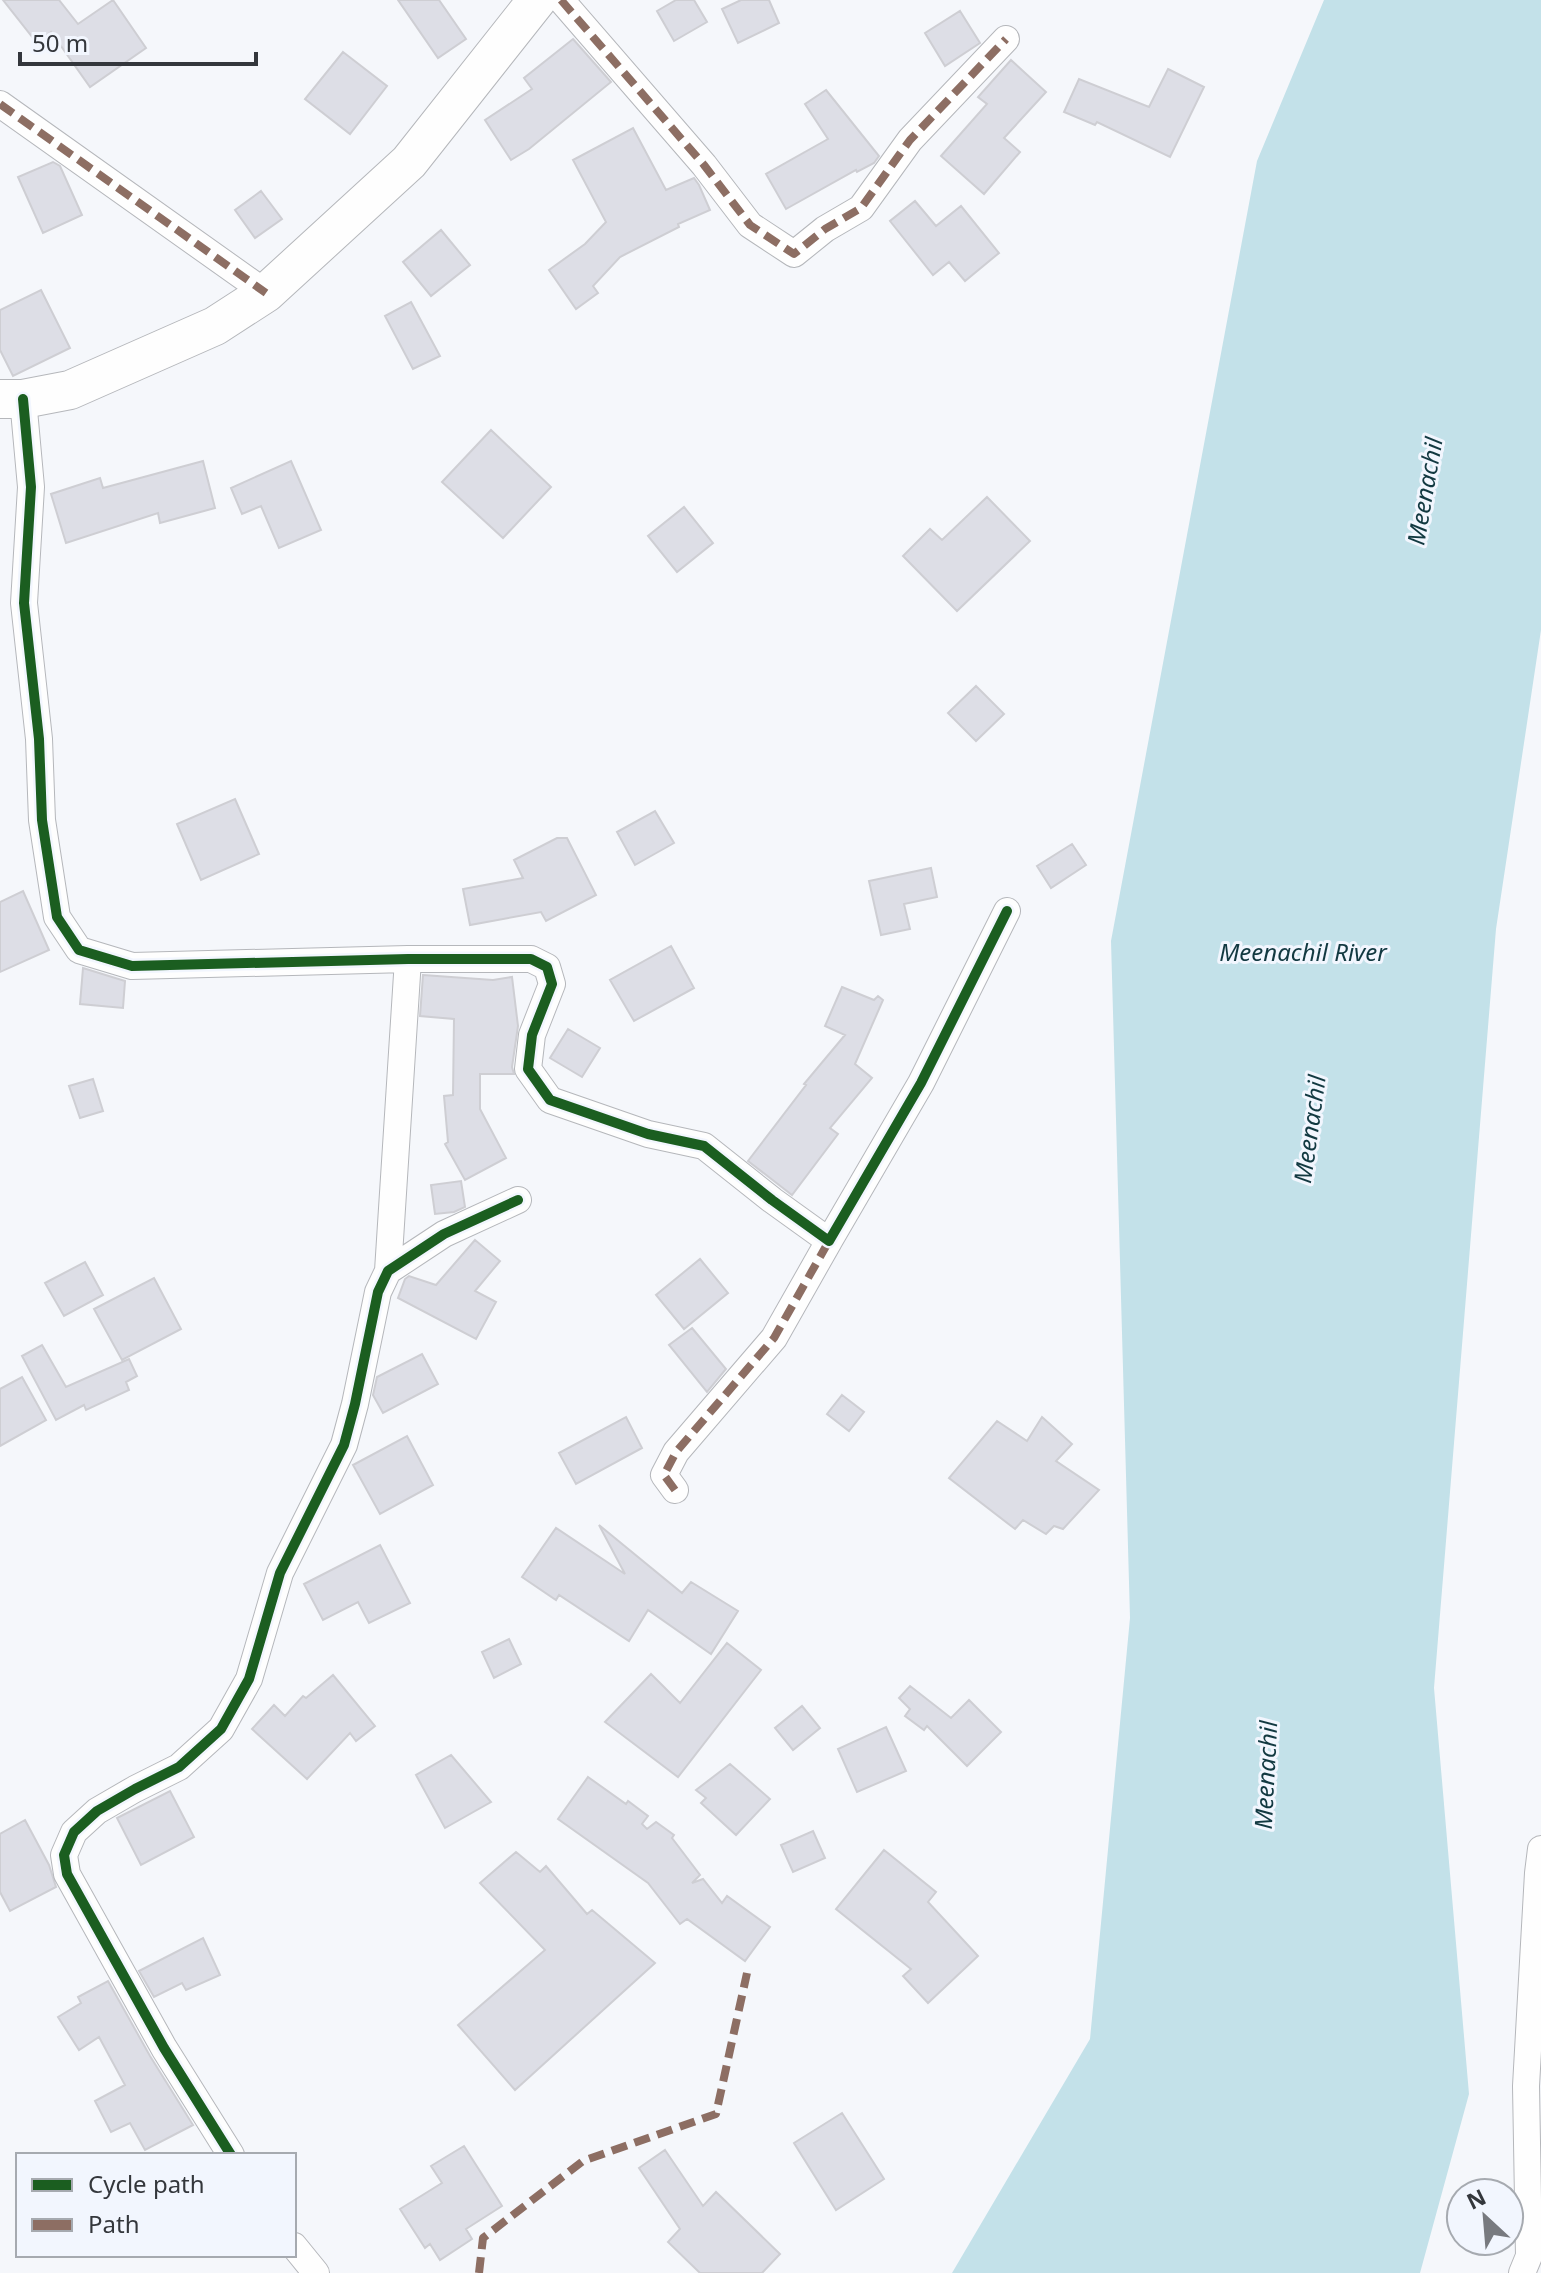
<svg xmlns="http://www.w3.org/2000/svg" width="1541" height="2273" font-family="'Noto Sans',sans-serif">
  <rect width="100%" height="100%" fill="#f5f7fb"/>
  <path fill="#c3e1e9" d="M 1324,0 L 1541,0 L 1541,630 L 1496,929 L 1434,1688 L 1469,2094 L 1420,2273 L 952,2273 L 1090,2039 L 1130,1618 L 1111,941 L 1257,161 Z"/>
  <path fill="#dddee6" stroke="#ceced3" stroke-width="2" d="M 3,0 L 59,0 L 78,24 L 113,0 L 146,48 L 90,87 L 51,32 L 37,43 Z
    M 398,0 L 439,0 L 466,39 L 438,58 Z
    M 676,0 L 694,0 L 707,22 L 674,41 L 657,11 Z
    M 741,0 L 769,0 L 779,23 L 738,43 L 722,9 Z
    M 960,11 L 980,43 L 945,66 L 925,33 Z
    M 573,39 L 611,82 L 529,149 L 511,160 L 485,120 L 532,89 L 524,78 Z
    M 343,52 L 387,86 L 350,134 L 305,99 Z
    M 1011,60 L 1046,92 L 1004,138 L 1020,152 L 984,194 L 941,156 L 987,104 L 978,97 Z
    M 1168,69 L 1204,87 L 1170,157 L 1097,122 L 1095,125 L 1064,112 L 1079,79 L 1149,107 Z
    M 826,90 L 879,156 L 874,163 L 857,172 L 856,170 L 786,209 L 766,174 L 828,139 L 805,104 Z
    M 633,128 L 666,190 L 694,178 L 699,185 L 710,210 L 678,224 L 679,227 L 620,257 L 593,286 L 598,293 L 576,309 L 549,270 L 585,244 L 606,222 L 573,160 Z
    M 53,162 L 60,166 L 82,215 L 43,233 L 18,177 Z
    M 261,191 L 282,219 L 255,238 L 235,210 Z
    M 915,201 L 936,226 L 961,206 L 999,253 L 965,281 L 949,262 L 933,275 L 890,221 Z
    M 441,230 L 470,265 L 431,296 L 403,262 Z
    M 41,290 L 70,348 L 13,376 L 0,350 L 0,310 Z
    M 411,302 L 440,356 L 413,369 L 385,316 Z
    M 491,430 L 551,487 L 503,538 L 442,482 Z
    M 203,461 L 215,508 L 160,523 L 158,513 L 66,543 L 51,494 L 100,478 L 103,488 Z
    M 291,461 L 321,530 L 279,548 L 261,506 L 242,514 L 231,488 Z
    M 987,497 L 1030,541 L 957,611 L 903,556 L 930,529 L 942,540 Z
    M 684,507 L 713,543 L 677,572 L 648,536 Z
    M 976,686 L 1004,714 L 976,741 L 948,713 Z
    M 235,799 L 259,854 L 201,880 L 177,824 Z
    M 655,811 L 674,843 L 635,865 L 617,832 Z
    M 557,838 L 567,838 L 596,895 L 546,921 L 541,912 L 470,925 L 463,889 L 523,878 L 514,860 Z
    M 1072,844 L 1086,865 L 1051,888 L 1037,866 Z
    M 931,868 L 937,897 L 904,904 L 910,929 L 881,935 L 869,881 Z
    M 23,891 L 49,950 L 0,972 L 0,902 Z
    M 671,946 L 694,988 L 634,1021 L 610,980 Z
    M 83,968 L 125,981 L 123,1008 L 80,1004 Z
    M 423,975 L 493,980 L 512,977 L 518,1026 L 512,1067 L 514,1074 L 480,1074 L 480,1109 L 506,1158 L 465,1180 L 445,1144 L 448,1142 L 444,1096 L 453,1095 L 454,1019 L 420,1016 Z
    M 842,987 L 874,1000 L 878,996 L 883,1000 L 855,1064 L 872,1078 L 830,1128 L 838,1134 L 792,1195 L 748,1161 L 806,1085 L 804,1084 L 845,1035 L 825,1026 Z
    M 568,1029 L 600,1048 L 582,1077 L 550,1058 Z
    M 93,1079 L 103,1111 L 80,1118 L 69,1086 Z
    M 461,1181 L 465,1207 L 454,1212 L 435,1214 L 431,1185 Z
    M 475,1240 L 500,1261 L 475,1291 L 496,1302 L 476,1339 L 398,1298 L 405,1279 L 409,1276 L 436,1285 Z
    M 700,1259 L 728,1293 L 684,1329 L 656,1295 Z
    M 85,1262 L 103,1295 L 64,1316 L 45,1283 Z
    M 154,1278 L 181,1329 L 122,1360 L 94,1309 Z
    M 692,1328 L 726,1369 L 707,1392 L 669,1345 Z
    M 42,1345 L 66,1387 L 129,1359 L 137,1376 L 126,1382 L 129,1390 L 86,1410 L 84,1405 L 56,1420 L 22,1356 Z
    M 422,1354 L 438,1384 L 383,1413 L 373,1395 L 377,1377 Z
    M 22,1377 L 46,1420 L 0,1446 L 0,1389 Z
    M 842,1395 L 864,1412 L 849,1431 L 827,1414 Z
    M 626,1417 L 642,1448 L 576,1484 L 559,1453 Z
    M 1042,1417 L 1072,1444 L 1056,1461 L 1099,1490 L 1063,1529 L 1054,1526 L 1046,1534 L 1023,1520 L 1015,1529 L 949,1478 L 997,1421 L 1027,1441 Z
    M 407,1436 L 433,1485 L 380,1514 L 353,1465 Z
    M 599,1525 L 682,1593 L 691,1582 L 738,1611 L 711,1654 L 648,1610 L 629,1641 L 559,1595 L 556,1600 L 522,1577 L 556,1528 L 625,1574 Z
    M 380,1545 L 410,1603 L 369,1623 L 358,1602 L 323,1620 L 304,1584 Z
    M 509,1639 L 521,1664 L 494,1678 L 482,1652 Z
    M 727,1643 L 761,1670 L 678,1777 L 605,1722 L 651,1674 L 680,1703 Z
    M 333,1675 L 375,1726 L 356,1741 L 350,1733 L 307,1779 L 252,1729 L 274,1705 L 285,1716 L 303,1696 L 306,1698 Z
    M 910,1686 L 951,1718 L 969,1700 L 1001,1732 L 967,1766 L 927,1726 L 924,1730 L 905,1716 L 910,1709 L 899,1698 Z
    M 802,1706 L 820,1728 L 793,1750 L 775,1728 Z
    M 886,1727 L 906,1771 L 857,1792 L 838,1749 Z
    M 451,1755 L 491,1802 L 445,1828 L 416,1775 Z
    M 730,1764 L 770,1799 L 736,1835 L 701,1803 L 706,1798 L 696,1790 Z
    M 588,1777 L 626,1804 L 628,1801 L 648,1816 L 642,1824 L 647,1829 L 656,1822 L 674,1835 L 672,1838 L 700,1875 L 692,1883 L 703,1879 L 722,1903 L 727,1896 L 770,1927 L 745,1961 L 687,1919 L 680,1924 L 648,1883 L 558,1819 Z
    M 170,1791 L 194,1837 L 141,1865 L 117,1818 Z
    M 25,1820 L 49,1865 L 56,1887 L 10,1911 L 0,1892 L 0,1834 Z
    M 813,1831 L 825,1858 L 793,1872 L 781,1845 Z
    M 884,1850 L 936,1892 L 928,1902 L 978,1956 L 928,2003 L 903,1976 L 911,1969 L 836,1909 Z
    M 516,1852 L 540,1872 L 546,1866 L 587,1914 L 592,1910 L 655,1963 L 515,2090 L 458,2025 L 545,1950 L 480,1883 Z
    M 203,1938 L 220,1975 L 186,1990 L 182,1983 L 154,1997 L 139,1971 Z
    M 108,1981 L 150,2056 L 193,2125 L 145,2150 L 130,2123 L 111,2132 L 95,2101 L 125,2085 L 99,2037 L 79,2050 L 58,2017 L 81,2003 L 78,1997 Z
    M 842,2113 L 884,2179 L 836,2210 L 794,2143 Z
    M 464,2146 L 502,2206 L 466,2229 L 472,2239 L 440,2260 L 430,2244 L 425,2248 L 400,2209 L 442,2183 L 431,2166 Z
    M 665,2150 L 703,2206 L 716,2192 L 780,2254 L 762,2273 L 700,2273 L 668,2242 L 680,2229 L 639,2168 Z"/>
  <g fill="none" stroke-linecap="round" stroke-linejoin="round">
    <defs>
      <path id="minor" d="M 561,0 L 704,165 L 750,225 L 794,254 L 825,229 L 861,208 L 910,140 L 1006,39
        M 0,104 L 266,293
        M 23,399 L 31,487 L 24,603 L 39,739 L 42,820 L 57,917 L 79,950 L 132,966 L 408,959 L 531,959 L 547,967 L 552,984 L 532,1035 L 528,1069 L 550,1100 L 648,1134 L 704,1146 L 772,1200 L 829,1241 L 921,1083 L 1007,911
        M 388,1271 L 408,959
        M 675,1490 L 664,1475 L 676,1452 L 774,1338 L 829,1241
        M 231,2155 L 164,2048 L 67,1874 L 64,1855 L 74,1832 L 97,1811 L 135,1789 L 179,1767 L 221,1729 L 249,1679 L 280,1573 L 344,1445 L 355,1404 L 378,1292 L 388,1271 L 444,1234 L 518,1200
        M 294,2246 L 316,2273
        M 1522,2273 L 1529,2256 L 1526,2086 L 1538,1873 L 1541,1849"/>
      <path id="secondary" d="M 0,399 L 23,399 L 70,390 L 215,326 L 266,293 L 409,162 L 537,0"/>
    </defs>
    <use href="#minor" stroke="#b5b7bb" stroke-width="28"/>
    <use href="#secondary" stroke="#b5b7bb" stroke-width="40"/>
    <use href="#minor" stroke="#fefefe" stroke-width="26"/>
    <use href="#secondary" stroke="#fefefe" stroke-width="38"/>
    <path stroke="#8d6e63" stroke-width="8" stroke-dasharray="16 8" stroke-linecap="butt" d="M 561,0 L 704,165 L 750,225 L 794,254 L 825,229 L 861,208 L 910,140 L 1006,39
      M 0,104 L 266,293
      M 675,1490 L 664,1475 L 676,1452 L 774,1338 L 829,1241
      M 479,2273 L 483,2238 L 583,2161 L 716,2114 L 747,1973"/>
    <defs>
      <path id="cycleway" d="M 23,399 L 31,487 L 24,603 L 39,739 L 42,820 L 57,917 L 79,950 L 132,966 L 408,959 L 531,959 L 547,967 L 552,984 L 532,1035 L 528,1069 L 550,1100 L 648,1134 L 704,1146 L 772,1200 L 829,1241 L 921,1083 L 1007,911
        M 231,2155 L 164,2048 L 67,1874 L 64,1855 L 74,1832 L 97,1811 L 135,1789 L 179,1767 L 221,1729 L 249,1679 L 280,1573 L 344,1445 L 355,1404 L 378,1292 L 388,1271 L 444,1234 L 518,1200"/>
    </defs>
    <use href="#cycleway" stroke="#f2f6fe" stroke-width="15"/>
    <use href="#cycleway" stroke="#1b5e20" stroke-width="10"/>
  </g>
  <g text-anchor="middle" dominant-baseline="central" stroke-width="6" stroke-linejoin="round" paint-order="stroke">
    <g font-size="24" font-style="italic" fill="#123941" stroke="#f2f6fe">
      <text transform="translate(1424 491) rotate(-80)">Meenachil</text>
      <text x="1303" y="951">Meenachil River</text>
      <text transform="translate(1309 1129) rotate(-82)">Meenachil</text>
      <text transform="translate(1265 1775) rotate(-87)">Meenachil</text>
    </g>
  </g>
  <rect x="16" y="2153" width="280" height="104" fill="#f2f6fe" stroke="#a6aab0" stroke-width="2"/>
  <rect x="32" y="2179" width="40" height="12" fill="#1b5e20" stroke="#a6aab0" stroke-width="2"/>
  <text x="88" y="2193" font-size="24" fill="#34373c">Cycle path</text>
  <rect x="32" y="2219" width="40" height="12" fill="#8d6e63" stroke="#a6aab0" stroke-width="2"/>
  <text x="88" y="2233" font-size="24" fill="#34373c">Path</text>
  <g transform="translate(1485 2217) rotate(334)"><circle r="38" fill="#f2f6fe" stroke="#a6aab0" stroke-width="2"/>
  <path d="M0-6L14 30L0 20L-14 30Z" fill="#787a7f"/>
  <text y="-12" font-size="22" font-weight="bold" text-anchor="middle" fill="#34373c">N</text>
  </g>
  <path d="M20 52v12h236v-12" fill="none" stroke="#34373c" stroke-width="4"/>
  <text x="32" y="52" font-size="24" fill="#34373c" stroke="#f2f6fe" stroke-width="6" paint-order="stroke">50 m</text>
</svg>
